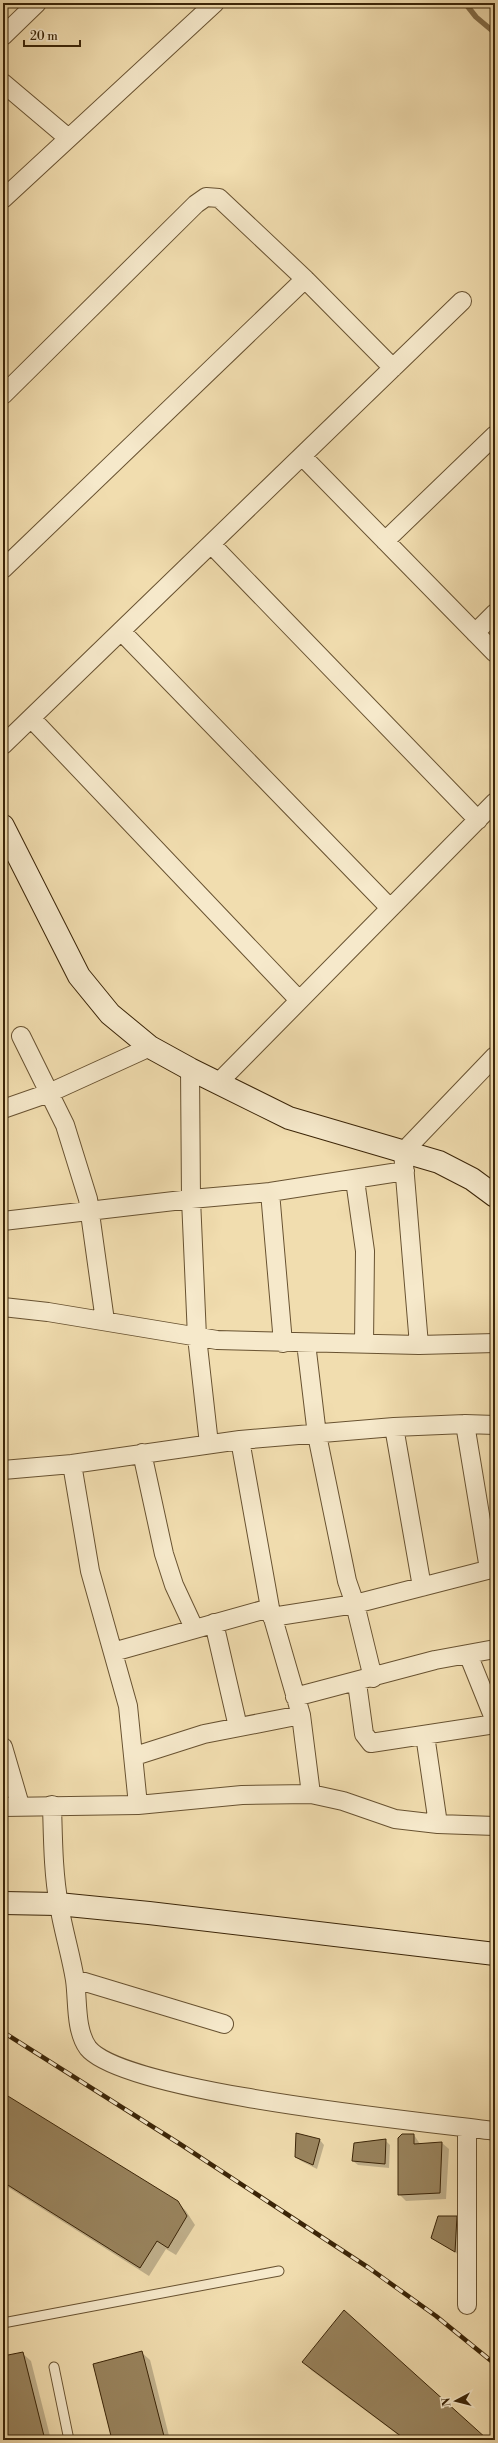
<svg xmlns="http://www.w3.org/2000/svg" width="498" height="2443" font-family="'Libre Bodoni',serif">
  <rect width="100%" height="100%" fill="#f1ddaf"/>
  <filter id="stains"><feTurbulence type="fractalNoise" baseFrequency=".005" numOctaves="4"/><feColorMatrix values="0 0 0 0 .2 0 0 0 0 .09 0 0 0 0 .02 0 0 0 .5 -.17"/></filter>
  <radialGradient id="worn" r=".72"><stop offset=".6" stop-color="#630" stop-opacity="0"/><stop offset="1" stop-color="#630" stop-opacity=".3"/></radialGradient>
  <path fill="#0003" d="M 3,2095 L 177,2202 L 186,2211 L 195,2225 L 176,2255 L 166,2249 L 149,2276 L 3,2184 Z
    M 414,2135 L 420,2144 L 442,2143 L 449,2149 L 446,2199 L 406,2201 L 399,2194 Z
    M 320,2140 L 324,2145 L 317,2169 L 301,2161 L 296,2157 Z
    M 385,2140 L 390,2145 L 389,2168 L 358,2165 L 353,2161 Z
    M 456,2217 L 461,2221 L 459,2255 L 433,2238 Z
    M 344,2311 L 487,2440 L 405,2440 L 311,2370 L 303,2362 Z
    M 141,2352 L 150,2360 L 170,2440 L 113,2440 Z
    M 22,2353 L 31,2361 L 51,2440 L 3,2440 L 3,2357 Z"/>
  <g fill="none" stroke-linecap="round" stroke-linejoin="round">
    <path stroke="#836d4a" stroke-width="5.5" d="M 465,3 L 476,17 L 495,33"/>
  </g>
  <path fill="#99845e" stroke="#3a2407" d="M 3,2093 L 178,2201 L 187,2216 L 168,2248 L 157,2241 L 140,2268 L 3,2182 Z
    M 296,2133 L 320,2139 L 313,2165 L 295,2157 Z
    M 402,2134 L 414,2134 L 414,2144 L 442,2142 L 440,2193 L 398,2195 L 398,2138 Z
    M 386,2139 L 385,2164 L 352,2161 L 354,2143 Z
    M 438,2216 L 457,2216 L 455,2252 L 431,2238 Z
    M 344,2310 L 487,2439 L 485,2440 L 406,2440 L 302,2362 Z
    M 142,2351 L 165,2440 L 112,2440 L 93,2364 Z
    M 23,2352 L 45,2440 L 3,2440 L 3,2356 Z"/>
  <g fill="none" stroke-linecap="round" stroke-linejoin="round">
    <defs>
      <path id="service" d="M 3,2323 L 279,2271
        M 54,2367 L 69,2440"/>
      <path id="minor" d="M 3,36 L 37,3
        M 3,83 L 67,137
        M 3,199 L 215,3
        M 3,395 L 196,204 L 206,197 L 219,198 L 305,279 L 393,368
        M 302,456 L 495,653
        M 385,541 L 495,435
        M 211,544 L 478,820
        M 3,569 L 305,279
        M 121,631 L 390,908
        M 475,633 L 495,613
        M 31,718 L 299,1000
        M 3,745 L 462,301
        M 21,1036 L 65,1125 L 88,1199 L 105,1321
        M 190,1069 L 191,1199 L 197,1337 L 209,1444
        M 218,1083 L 495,802
        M 3,1109 L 49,1093 L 150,1047
        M 355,1180 L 365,1251 L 364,1344
        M 270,1192 L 283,1343
        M 3,1221 L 191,1199 L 270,1192 L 405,1171
        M 3,1307 L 48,1312 L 217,1340 L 419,1345 L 495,1343
        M 306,1343 L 317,1435 L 347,1581 L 355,1604 L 373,1678
        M 419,1345 L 403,1152 L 495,1056
        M 465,1424 L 489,1569
        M 394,1427 L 422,1587
        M 240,1440 L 270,1608 L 301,1715 L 311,1794
        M 142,1453 L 164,1554 L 174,1585 L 194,1628
        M 72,1464 L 90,1571 L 128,1706 L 138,1805
        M 3,1470 L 72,1464 L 240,1440 L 394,1427 L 465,1424 L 495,1425
        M 272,1617 L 355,1604 L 495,1568
        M 214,1623 L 238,1727
        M 113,1652 L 270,1608
        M 468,1654 L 495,1721
        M 357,1683 L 364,1734 L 371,1743 L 495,1724
        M 295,1697 L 435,1660 L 495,1649
        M 425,1735 L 438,1824
        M 3,1747 L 20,1805
        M 135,1756 L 204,1734 L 301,1715
        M 52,1805 C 53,1838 53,1872 59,1905 C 63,1930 71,1955 75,1980 C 78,2001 75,2030 88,2048 C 124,2093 426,2122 495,2131
        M 3,1807 L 138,1805 L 242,1795 L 311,1794 L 343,1801 L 395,1819 L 438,1824 L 495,1826
        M 75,1979 L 224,2024
        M 467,2305 L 467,2128"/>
      <path id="secondary" d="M 3,826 L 79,976 L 110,1014 L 150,1047 L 190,1069 L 289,1118 L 439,1162 L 472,1179 L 495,1196
        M 3,1903 L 58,1904 L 149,1913 L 495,1954"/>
    </defs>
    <use href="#service" stroke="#685231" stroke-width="11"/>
    <use href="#minor" stroke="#685231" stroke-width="20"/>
    <use href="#secondary" stroke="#3a2407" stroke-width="24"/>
    <use href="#service" stroke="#f6e9cb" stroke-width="9"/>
    <use href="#minor" stroke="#f6e9cb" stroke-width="18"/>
    <use href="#secondary" stroke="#f6e9cb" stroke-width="22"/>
    <defs>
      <path id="rail" d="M 3,2032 L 180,2144 L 369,2268 L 436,2316 L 495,2364"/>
    </defs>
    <use href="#rail" stroke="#3a2407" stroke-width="4.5"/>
    <use href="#rail" stroke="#f6e9cb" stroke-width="3" stroke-dasharray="9" stroke-linecap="butt"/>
  </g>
  <rect width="498" height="2443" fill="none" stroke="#f1ddaf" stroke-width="16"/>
  <rect x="4" y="4" width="490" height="2435" fill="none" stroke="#3a2407" stroke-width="2"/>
  <rect x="8" y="8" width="482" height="2427" fill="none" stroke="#3a2407"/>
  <g transform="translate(456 2401) rotate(263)" stroke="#f6e9cb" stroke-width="3" paint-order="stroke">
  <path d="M0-3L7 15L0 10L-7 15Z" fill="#3a2407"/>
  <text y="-6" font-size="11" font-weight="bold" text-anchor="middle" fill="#3a2407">N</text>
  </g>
  <path d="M24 40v6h56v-6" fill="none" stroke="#3a2407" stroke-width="2"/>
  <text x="30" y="40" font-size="12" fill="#3a2407" stroke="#f6e9cb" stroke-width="3" paint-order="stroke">20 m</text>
  <rect width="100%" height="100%" filter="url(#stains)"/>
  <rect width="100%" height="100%" fill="url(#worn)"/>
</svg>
